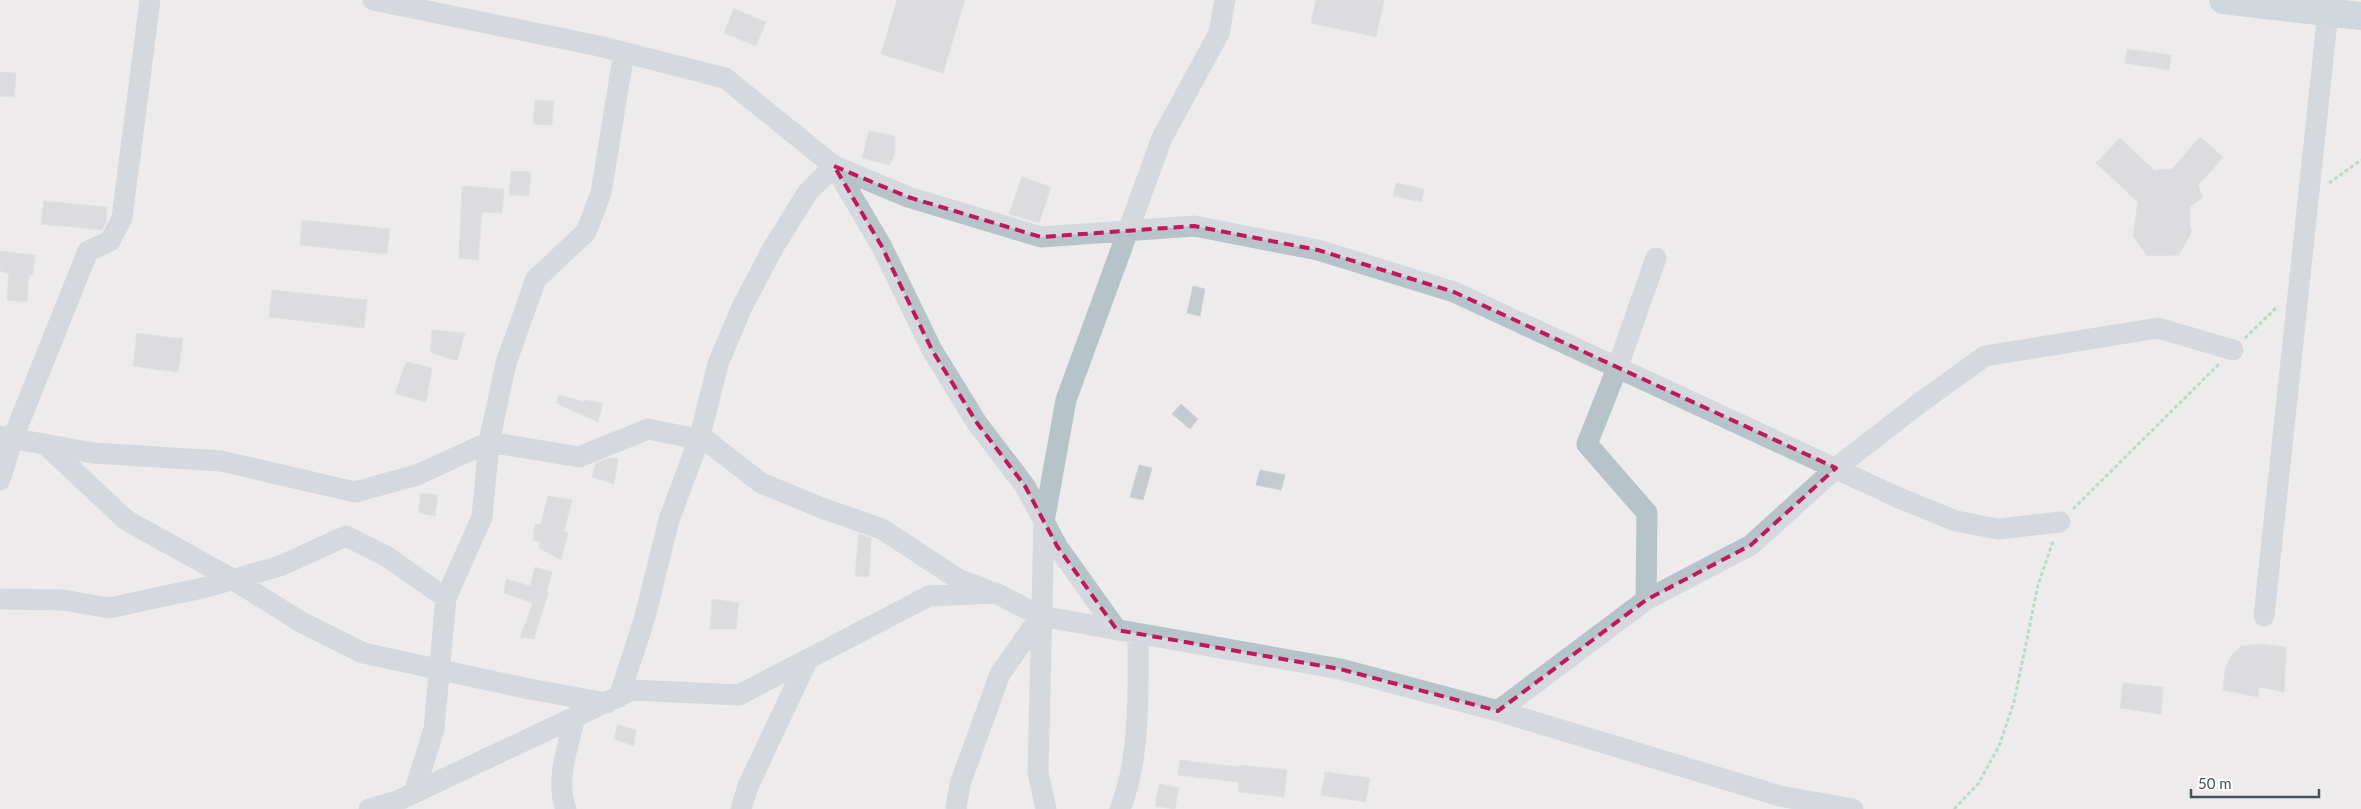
<svg xmlns="http://www.w3.org/2000/svg" width="2361" height="809" font-family="Lato,sans-serif">
  <rect width="100%" height="100%" fill="#eeebec"/>
  <path fill="#c5cacf" stroke="#cfd3d7" d="M 897,0 L 965,0 L 943,73 L 881,54 Z
    M 1316,0 L 1384,0 L 1376,37 L 1311,23 Z
    M 734,9 L 766,22 L 756,46 L 724,33 Z
    M 2127,49 L 2171,55 L 2169,70 L 2125,63 Z
    M 0,72 L 16,73 L 14,97 L 0,96 Z
    M 535,100 L 554,101 L 552,125 L 533,124 Z
    M 869,131 L 895,136 L 895,152 L 890,165 L 862,158 Z
    M 2200,137 L 2223,157 L 2198,186 L 2203,197 L 2190,207 L 2190,226 L 2192,231 L 2179,255 L 2147,256 L 2133,236 L 2138,202 L 2096,163 L 2120,138 L 2154,170 L 2172,169 Z
    M 511,171 L 531,172 L 529,196 L 509,195 Z
    M 1022,177 L 1051,187 L 1039,223 L 1009,214 Z
    M 1396,183 L 1424,189 L 1422,202 L 1393,196 Z
    M 462,186 L 504,189 L 502,213 L 482,212 L 478,260 L 459,258 Z
    M 44,201 L 107,207 L 106,222 L 102,230 L 41,224 Z
    M 302,220 L 390,229 L 387,254 L 300,245 Z
    M 0,251 L 35,255 L 33,275 L 29,275 L 27,302 L 7,300 L 9,273 L 0,271 Z
    M 1193,286 L 1205,289 L 1200,316 L 1187,313 Z
    M 272,290 L 367,300 L 364,328 L 269,317 Z
    M 432,330 L 465,333 L 457,361 L 430,352 Z
    M 137,333 L 183,339 L 178,372 L 133,366 Z
    M 406,362 L 432,368 L 426,402 L 395,394 Z
    M 559,395 L 583,402 L 584,400 L 603,403 L 598,422 L 556,403 Z
    M 1181,404 L 1198,419 L 1190,429 L 1172,414 Z
    M 610,458 L 618,459 L 614,484 L 592,477 L 596,463 Z
    M 1139,465 L 1152,468 L 1143,500 L 1130,497 Z
    M 1260,470 L 1285,475 L 1281,490 L 1256,485 Z
    M 420,493 L 438,495 L 435,516 L 419,513 Z
    M 548,496 L 572,500 L 564,531 L 568,533 L 561,560 L 539,548 L 540,542 L 533,540 L 535,524 L 540,525 Z
    M 859,534 L 871,538 L 869,577 L 855,576 Z
    M 535,567 L 552,572 L 547,591 L 548,593 L 534,639 L 520,637 L 533,603 L 504,593 L 506,579 L 530,586 Z
    M 712,599 L 739,603 L 736,629 L 710,629 Z
    M 2260,644 L 2286,647 L 2284,692 L 2259,687 L 2258,697 L 2223,690 L 2225,669 L 2231,656 L 2241,646 Z
    M 2123,683 L 2163,687 L 2161,714 L 2120,708 Z
    M 618,725 L 636,730 L 634,746 L 614,739 Z
    M 1180,760 L 1240,767 L 1240,765 L 1287,770 L 1284,797 L 1238,792 L 1239,782 L 1178,775 Z
    M 1325,772 L 1370,778 L 1366,802 L 1321,795 Z
    M 1159,784 L 1179,788 L 1175,809 L 1155,806 Z"/>
  <g fill="none" stroke-linecap="round" stroke-linejoin="round">
    <path stroke="#70cc8f" stroke-width="3" stroke-dasharray="4 2.5" stroke-linecap="butt" d="M 2329,183 L 2361,160
      M 2245,338 L 2278,306
      M 2073,509 L 2219,364
      M 1954,809 L 1978,784 L 1999,746 L 2014,702 L 2038,585 L 2053,541"/>
    <path stroke="#b6c3c9" stroke-width="21" d="M 373,0 L 599,46 L 725,78 L 834,166 L 908,197 L 1041,237 L 1194,226 L 1318,250 L 1454,292 L 1899,498 L 1956,521 L 1998,529 L 2060,522
      M 0,436 L 93,453 L 221,461 L 355,492 L 417,475 L 489,442 L 579,457 L 648,429 L 707,441 L 761,483 L 822,508 L 882,529 L 958,579 L 987,590
      M 45,444 L 126,520 L 234,580 L 301,622 L 363,653 L 529,689 L 607,703
      M 0,480 L 13,438 L 88,251 L 110,241 L 122,218 L 150,0
      M 0,599 L 63,600 L 109,608 L 207,587 L 280,566 L 346,536 L 386,556 L 446,598
      M 1646,600 L 1647,513 L 1587,444 L 1618,366 L 1656,258
      M 2264,616 L 2328,12
      M 619,697 L 645,617 L 669,520 L 699,439 L 718,364 L 741,309 L 773,248 L 808,192 L 834,166 L 881,245 L 932,350 L 977,423 L 1025,486 L 1057,546 L 1117,630
      M 1498,711 L 1646,600 L 1751,545 L 1836,468 L 1921,402 L 1985,356 L 2158,328 L 2233,350
      M 414,793 L 434,729 L 446,598 L 482,517 L 489,442 L 506,363 L 536,279 L 586,232 L 601,193 L 624,52
      M 369,809 L 397,801 L 632,690 L 739,695 L 929,596 L 996,593 L 1040,616 L 1340,669 L 1498,711 L 1780,796 L 1853,809
      M 566,809 C 555,781 568,746 575,717
      M 741,809 L 748,786 L 808,659
      M 956,809 L 960,784 L 1000,674 L 1040,617
      M 1046,809 L 1038,773 L 1044,522 L 1066,400 L 1162,138 L 1219,33 L 1225,0
      M 1120,809 C 1141,758 1138,688 1138,634"/>
    <path stroke="#aac0cb" stroke-width="28" d="M 2223,0 L 2361,16"/>
  </g>
  <path d="M0 0H2361V809H0ZM 834,166 L 908,197 L 1041,237 L 1194,226 L 1318,250 L 1454,292 L 1836,468 L 1751,545 L 1646,600 L 1498,711 L 1340,669 L 1117,630 L 1057,546 L 1025,486 L 977,423 L 932,350 L 881,245 Z" fill="#eeebec" fill-opacity=".55" fill-rule="evenodd"/>
  <path fill="none" stroke="#c2185b" stroke-width="4" stroke-dasharray="10 6" stroke-linejoin="round" d="M 834,166 L 908,197 L 1041,237 L 1194,226 L 1318,250 L 1454,292 L 1836,468 L 1751,545 L 1646,600 L 1498,711 L 1340,669 L 1117,630 L 1057,546 L 1025,486 L 977,423 L 932,350 L 881,245 Z"/>
  <path d="M2191 789v8h128v-8" fill="none" stroke="#445259" stroke-width="2.5"/>
  <text x="2198" y="789" font-size="15" fill="#445259" stroke="#ffffff" stroke-width="4" paint-order="stroke">50 m</text>
</svg>
